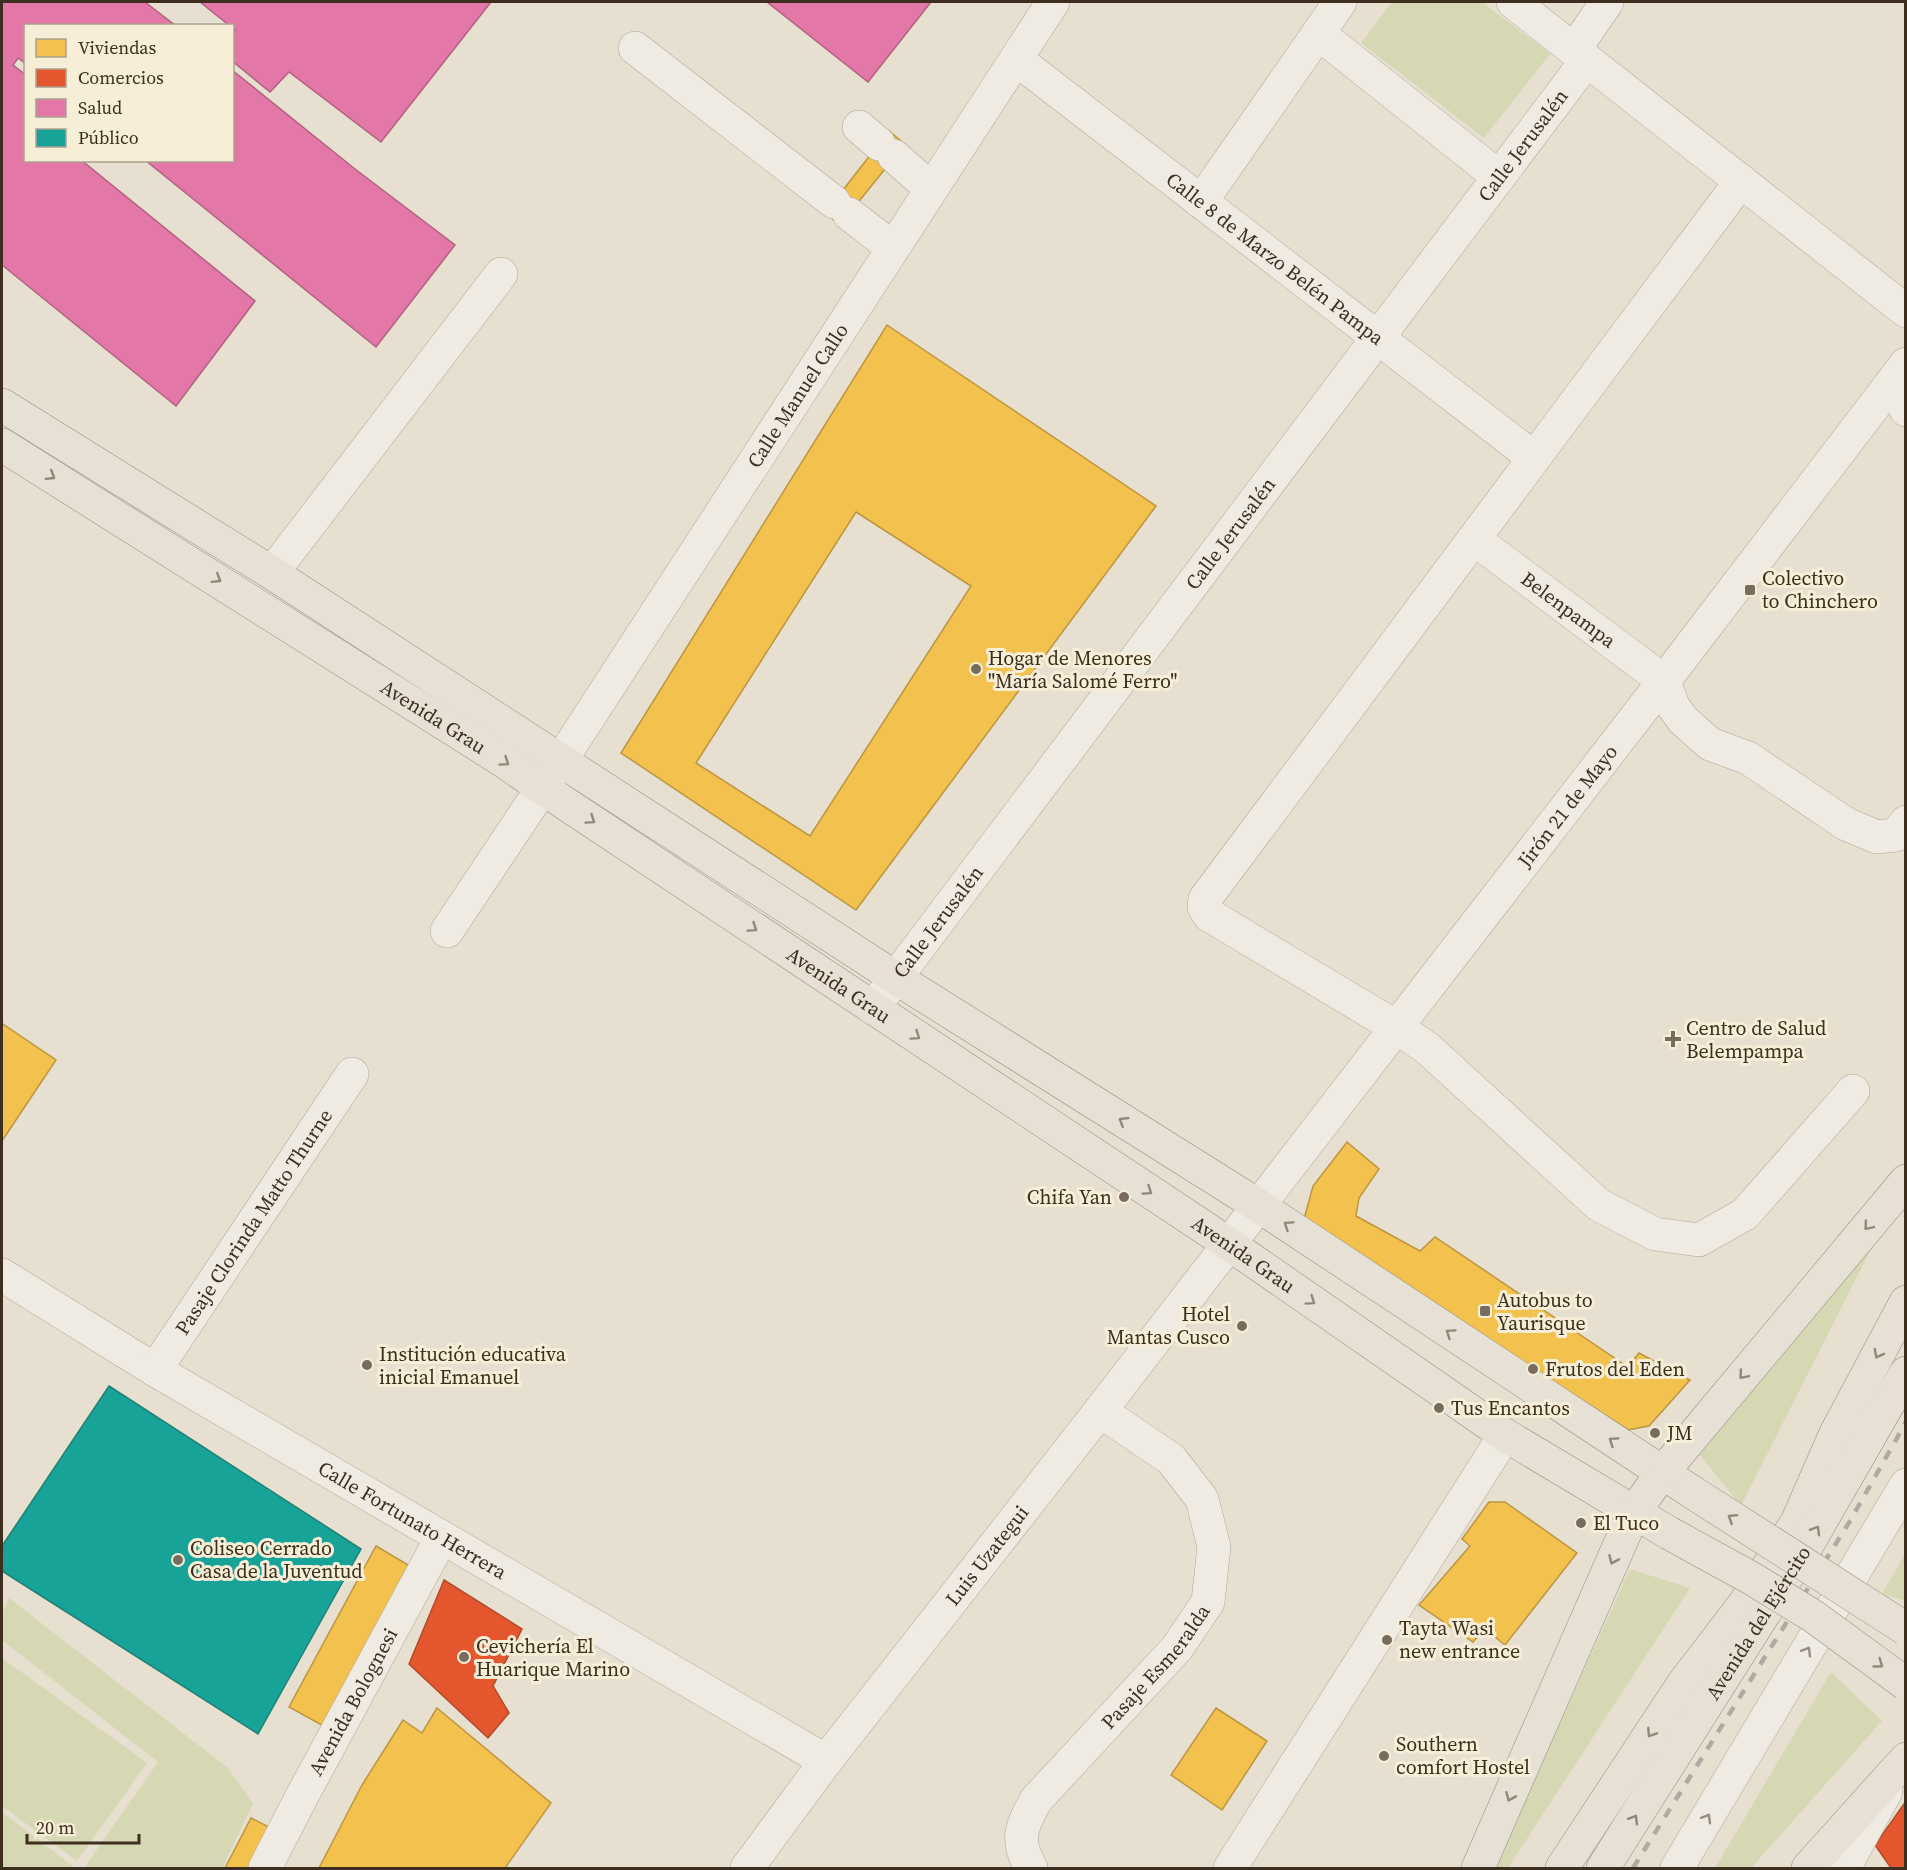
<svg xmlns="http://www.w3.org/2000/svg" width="1907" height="1870" font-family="'Source Serif 4',serif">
  <rect width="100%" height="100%" fill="#e7e0d1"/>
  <path fill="#d6d7b3" d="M 1392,2 L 1482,2 L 1550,54 L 1484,138 L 1361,43 Z
    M 1872,1247 L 1741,1506 L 1700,1455 Z
    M 1905,1554 L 1905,1601 L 1882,1594 Z
    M 1630,1569 L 1690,1588 L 1508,1868 L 1494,1868 Z
    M 9,1598 L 228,1768 L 253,1804 L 222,1868 L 84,1868 L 158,1762 L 2,1640 L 2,1613 Z
    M 2,1658 L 147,1763 L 77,1861 L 2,1806 Z
    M 1831,1672 L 1882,1721 L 1751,1868 L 1715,1868 Z
    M 2,1812 L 75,1868 L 2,1868 Z"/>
  <path fill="#f2c14e" stroke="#bc9540" stroke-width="1.5" fill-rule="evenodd" d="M 889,131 L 905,144 L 840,225 L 825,213 Z
    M 887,325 L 1156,506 L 856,910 L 621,753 ZM 856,512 L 971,586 L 810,836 L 696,763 Z
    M 3,1024 L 56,1060 L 2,1141 L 2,1026 Z
    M 1347,1142 L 1379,1169 L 1359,1198 L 1356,1216 L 1420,1251 L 1435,1237 L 1628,1367 L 1639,1353 L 1690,1380 L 1649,1426 L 1628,1430 L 1304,1219 L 1313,1186 Z
    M 1489,1502 L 1505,1502 L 1577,1553 L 1505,1645 L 1485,1629 L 1473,1642 L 1419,1605 L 1470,1546 L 1462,1539 Z
    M 376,1546 L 410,1566 L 327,1728 L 289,1707 Z
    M 437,1708 L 551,1803 L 505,1868 L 319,1868 L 362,1785 L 403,1720 L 422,1733 Z
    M 1216,1708 L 1267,1741 L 1222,1810 L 1171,1775 Z
    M 251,1818 L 271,1828 L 251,1868 L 225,1868 Z"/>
  <path fill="#e4572e" stroke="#b24b2a" stroke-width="1.5" d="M 444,1580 L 522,1629 L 493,1686 L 509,1713 L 488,1738 L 409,1664 Z
    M 1906,1801 L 1906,1868 L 1891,1868 L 1875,1845 Z"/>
  <path fill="#e377a8" stroke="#b1617f" stroke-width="1.5" d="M 2,2 L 145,2 L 176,26 L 26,26 L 26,64 L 18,58 L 13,65 L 26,75 L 26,160 L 81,160 L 255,301 L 176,406 L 2,265 Z
    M 200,2 L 491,2 L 381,142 L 289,72 L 270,92 L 232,61 L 232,34 L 235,30 L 232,26 L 230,26 Z
    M 767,2 L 931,2 L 868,82 Z
    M 232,70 L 355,169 L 455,245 L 376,347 L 145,160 L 232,160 Z"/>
  <path fill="#17a398" stroke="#228074" stroke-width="1.5" d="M 109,1386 L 361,1549 L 258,1734 L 2,1571 L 2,1546 Z"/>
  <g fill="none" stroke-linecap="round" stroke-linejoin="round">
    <defs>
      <g id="minor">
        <path d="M 1513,2 L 1906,311"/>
        <path d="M 1318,33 L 1499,177"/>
        <path d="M 635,48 L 834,202"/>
        <path d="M 1574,50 L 1607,2"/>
        <path id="s1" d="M 1016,59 L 1534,458"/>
        <path d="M 859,127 L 879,144"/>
        <path d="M 894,156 L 931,189"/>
        <path d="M 1741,181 L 1205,899 L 1204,907 L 1209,915 L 1396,1027 L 1427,1048 L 1599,1205 L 1655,1234 L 1699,1240 L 1745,1214 L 1853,1091"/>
        <path d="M 1201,202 L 1340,2"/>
        <path d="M 849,214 L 893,248"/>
        <path d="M 1893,381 L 1906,410"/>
        <path id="s2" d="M 1474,539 L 1664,681 L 1673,706 L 1683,720 L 1710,744 L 1748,758 L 1846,824 L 1877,837 L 1896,835 L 1906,822"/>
        <path d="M 272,573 L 501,274"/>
        <path id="s3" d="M 447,931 L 561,760 L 1053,2"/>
        <path id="s4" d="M 873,1008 L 1587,60"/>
        <path id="s5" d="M 2,1275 L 155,1370 L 826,1761"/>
        <path id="s6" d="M 155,1370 L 352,1074"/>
        <path id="s7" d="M 265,1868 L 302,1796 L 442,1537"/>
        <path id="s8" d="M 747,1868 L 826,1761 L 1100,1411 L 1664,681 L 1906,364"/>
        <path id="s9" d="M 1031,1868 C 1015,1840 1021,1827 1036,1800 L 1177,1648 L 1208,1602 L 1214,1547 L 1202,1499 L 1171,1459 L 1100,1411"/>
        <path d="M 1230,1868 L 1505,1435"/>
        <path d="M 1677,1868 L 1906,1485"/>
        <path d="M 1844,1868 L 1886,1791"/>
      </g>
      <g id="major">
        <path d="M 2,405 L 272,573 L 896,978 L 1259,1206 L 1692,1492"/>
        <path id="s10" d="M 2,445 L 502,760 L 542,788 L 1229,1244 L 1505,1435 L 1669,1533"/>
        <path d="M 1478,1868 L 1634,1512 L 1662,1473 L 1906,1181"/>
        <path d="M 1562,1868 L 1683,1684 L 1745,1603 L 1797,1522 L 1835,1435 L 1906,1302"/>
        <path id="s11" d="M 1603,1868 L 1806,1547 L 1906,1373"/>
        <path d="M 1808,1868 L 1906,1759"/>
      </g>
    </defs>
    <use href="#minor" stroke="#ada599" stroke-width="34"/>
    <use href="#major" stroke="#928b80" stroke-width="34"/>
    <use href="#minor" stroke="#efebe3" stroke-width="33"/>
    <use href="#major" stroke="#e6e1d4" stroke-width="33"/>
    <path stroke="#afaaa2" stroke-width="4.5" stroke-dasharray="10 10" stroke-linecap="butt" d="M 1633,1868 L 1850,1521 L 1906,1422"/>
    <defs>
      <path id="major-bridge" d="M 1692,1492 L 1906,1629
        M 1669,1533 L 1751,1578 L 1813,1616 L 1906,1684"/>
    </defs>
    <use href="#major-bridge" stroke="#928b80" stroke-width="34" stroke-linecap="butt"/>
    <use href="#major-bridge" stroke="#e6e1d4" stroke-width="33"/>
  </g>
  <defs><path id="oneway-chevron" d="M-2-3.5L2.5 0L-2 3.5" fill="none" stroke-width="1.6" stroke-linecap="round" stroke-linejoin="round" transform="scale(1.5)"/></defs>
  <g stroke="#92887a">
    <use href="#oneway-chevron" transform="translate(51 476) rotate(32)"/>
    <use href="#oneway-chevron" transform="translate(217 579) rotate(32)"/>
    <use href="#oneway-chevron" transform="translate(505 762) rotate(34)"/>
    <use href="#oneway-chevron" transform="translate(591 820) rotate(34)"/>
    <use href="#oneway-chevron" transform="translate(753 928) rotate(34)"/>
    <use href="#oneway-chevron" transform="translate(916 1036) rotate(34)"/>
    <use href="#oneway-chevron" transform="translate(1123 1121) rotate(-148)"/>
    <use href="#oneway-chevron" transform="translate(1148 1191) rotate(34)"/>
    <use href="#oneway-chevron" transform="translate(1288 1225) rotate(-146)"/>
    <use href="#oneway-chevron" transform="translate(1868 1226) rotate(130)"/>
    <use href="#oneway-chevron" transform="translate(1311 1301) rotate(35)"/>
    <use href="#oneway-chevron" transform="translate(1450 1333) rotate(-146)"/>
    <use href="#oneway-chevron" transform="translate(1878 1354) rotate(118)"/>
    <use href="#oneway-chevron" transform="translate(1743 1375) rotate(130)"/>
    <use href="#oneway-chevron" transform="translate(1613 1441) rotate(-146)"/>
    <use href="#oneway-chevron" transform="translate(1732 1518) rotate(-148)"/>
    <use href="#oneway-chevron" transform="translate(1816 1530) rotate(-60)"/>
    <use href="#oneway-chevron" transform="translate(1613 1560) rotate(114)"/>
    <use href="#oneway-chevron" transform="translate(1879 1664) rotate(36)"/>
    <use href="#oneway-chevron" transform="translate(1651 1733) rotate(123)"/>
    <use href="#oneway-chevron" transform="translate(1510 1797) rotate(114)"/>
    <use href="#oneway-chevron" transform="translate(1634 1819) rotate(-58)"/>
  </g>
  <g stroke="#968c82">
    <use href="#oneway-chevron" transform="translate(1807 1651) rotate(-59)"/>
    <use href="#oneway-chevron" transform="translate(1707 1818) rotate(-59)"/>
  </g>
  <g fill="#786c5e" stroke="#f7eed8" stroke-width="2">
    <rect x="1744" y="584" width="12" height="12" rx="3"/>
    <circle cx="976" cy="669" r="6"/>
    <path d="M1670 1030h6v6h6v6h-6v6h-6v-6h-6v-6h6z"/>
    <circle cx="1124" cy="1197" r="6"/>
    <rect x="1479" y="1305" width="12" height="12" rx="3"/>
    <circle cx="1242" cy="1326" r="6"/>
    <circle cx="367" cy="1365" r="6"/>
    <circle cx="1533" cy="1369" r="6"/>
    <circle cx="1439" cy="1408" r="6"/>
    <circle cx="1655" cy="1433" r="6"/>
    <circle cx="1581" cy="1523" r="6"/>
    <circle cx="178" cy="1560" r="6"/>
    <circle cx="1387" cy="1640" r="6"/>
    <circle cx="464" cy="1657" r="6"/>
    <circle cx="1384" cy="1756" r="6"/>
  </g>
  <g text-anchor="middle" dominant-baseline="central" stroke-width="6" stroke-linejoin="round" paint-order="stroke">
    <g font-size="20" fill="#3d2e20" stroke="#f7eed8">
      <text stroke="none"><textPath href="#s4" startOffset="1080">Calle Jerusalén</textPath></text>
      <text stroke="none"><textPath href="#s1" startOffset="327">Calle 8 de Marzo Belén Pampa</textPath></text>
      <text stroke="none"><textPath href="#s3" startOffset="640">Calle Manuel Callo</textPath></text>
      <text stroke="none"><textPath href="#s4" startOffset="594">Calle Jerusalén</textPath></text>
      <text stroke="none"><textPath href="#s2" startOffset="118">Belenpampa</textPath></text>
      <text stroke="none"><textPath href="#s10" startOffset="510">Avenida Grau</textPath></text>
      <text stroke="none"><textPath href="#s8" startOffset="1342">Jirón 21 de Mayo</textPath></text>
      <text stroke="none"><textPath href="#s4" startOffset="108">Calle Jerusalén</textPath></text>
      <text stroke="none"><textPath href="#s10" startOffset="996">Avenida Grau</textPath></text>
      <text stroke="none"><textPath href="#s6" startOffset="178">Pasaje Clorinda Matto Thurne</textPath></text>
      <text stroke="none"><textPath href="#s10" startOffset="1482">Avenida Grau</textPath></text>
      <text stroke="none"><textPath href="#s5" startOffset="478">Calle Fortunato Herrera</textPath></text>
      <text stroke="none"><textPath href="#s8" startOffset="394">Luis Uzategui</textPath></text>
      <text stroke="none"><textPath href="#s11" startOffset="290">Avenida del Ejército</textPath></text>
      <text stroke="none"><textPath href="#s9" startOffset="252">Pasaje Esmeralda</textPath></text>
      <text stroke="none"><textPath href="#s7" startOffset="188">Avenida Bolognesi</textPath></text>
    </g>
    <g font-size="20" fill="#3d2e20" stroke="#f7eed8" text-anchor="start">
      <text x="1762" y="578">Colectivo<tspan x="1762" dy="23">to Chinchero</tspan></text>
      <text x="988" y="658">Hogar de Menores<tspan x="988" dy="23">"María Salomé Ferro"</tspan></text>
      <text x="1686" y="1028">Centro de Salud<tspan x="1686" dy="23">Belempampa</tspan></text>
      <text x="1112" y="1197" text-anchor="end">Chifa Yan</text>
      <text x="1497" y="1300">Autobus to<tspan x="1497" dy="23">Yaurisque</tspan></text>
      <text x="1230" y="1314" text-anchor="end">Hotel<tspan x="1230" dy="23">Mantas Cusco</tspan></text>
      <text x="379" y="1354">Institución educativa<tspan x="379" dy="23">inicial Emanuel</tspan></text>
      <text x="1545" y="1369">Frutos del Eden</text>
      <text x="1451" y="1408">Tus Encantos</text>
      <text x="1667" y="1433">JM</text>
      <text x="1593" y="1523">El Tuco</text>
      <text x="190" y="1548">Coliseo Cerrado<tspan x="190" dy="23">Casa de la Juventud</tspan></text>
      <text x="1399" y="1628">Tayta Wasi<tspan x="1399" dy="23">new entrance</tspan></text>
      <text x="476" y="1646">Cevichería El<tspan x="476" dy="23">Huarique Marino</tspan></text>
      <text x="1396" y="1744">Southern<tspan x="1396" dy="23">comfort Hostel</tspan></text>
    </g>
  </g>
  <rect width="1907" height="1870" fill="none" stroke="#3d2e20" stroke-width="6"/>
  <rect x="24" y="24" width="210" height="138" fill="#f7eed8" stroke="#ada18e" stroke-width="1.5"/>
  <rect x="36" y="39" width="30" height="18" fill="#f2c14e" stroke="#ada18e" stroke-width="1.5"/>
  <text x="78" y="54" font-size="18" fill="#3d2e20">Viviendas</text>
  <rect x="36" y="69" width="30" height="18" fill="#e4572e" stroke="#ada18e" stroke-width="1.5"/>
  <text x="78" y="84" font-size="18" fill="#3d2e20">Comercios</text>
  <rect x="36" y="99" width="30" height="18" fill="#e377a8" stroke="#ada18e" stroke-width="1.5"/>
  <text x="78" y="114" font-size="18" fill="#3d2e20">Salud</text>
  <rect x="36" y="129" width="30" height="18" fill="#17a398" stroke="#ada18e" stroke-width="1.5"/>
  <text x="78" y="144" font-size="18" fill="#3d2e20">Público</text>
  <path d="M27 1834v9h112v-9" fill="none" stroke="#3d2e20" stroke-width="3"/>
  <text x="36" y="1834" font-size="18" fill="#3d2e20" stroke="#f7eed8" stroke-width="4.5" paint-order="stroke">20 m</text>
</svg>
